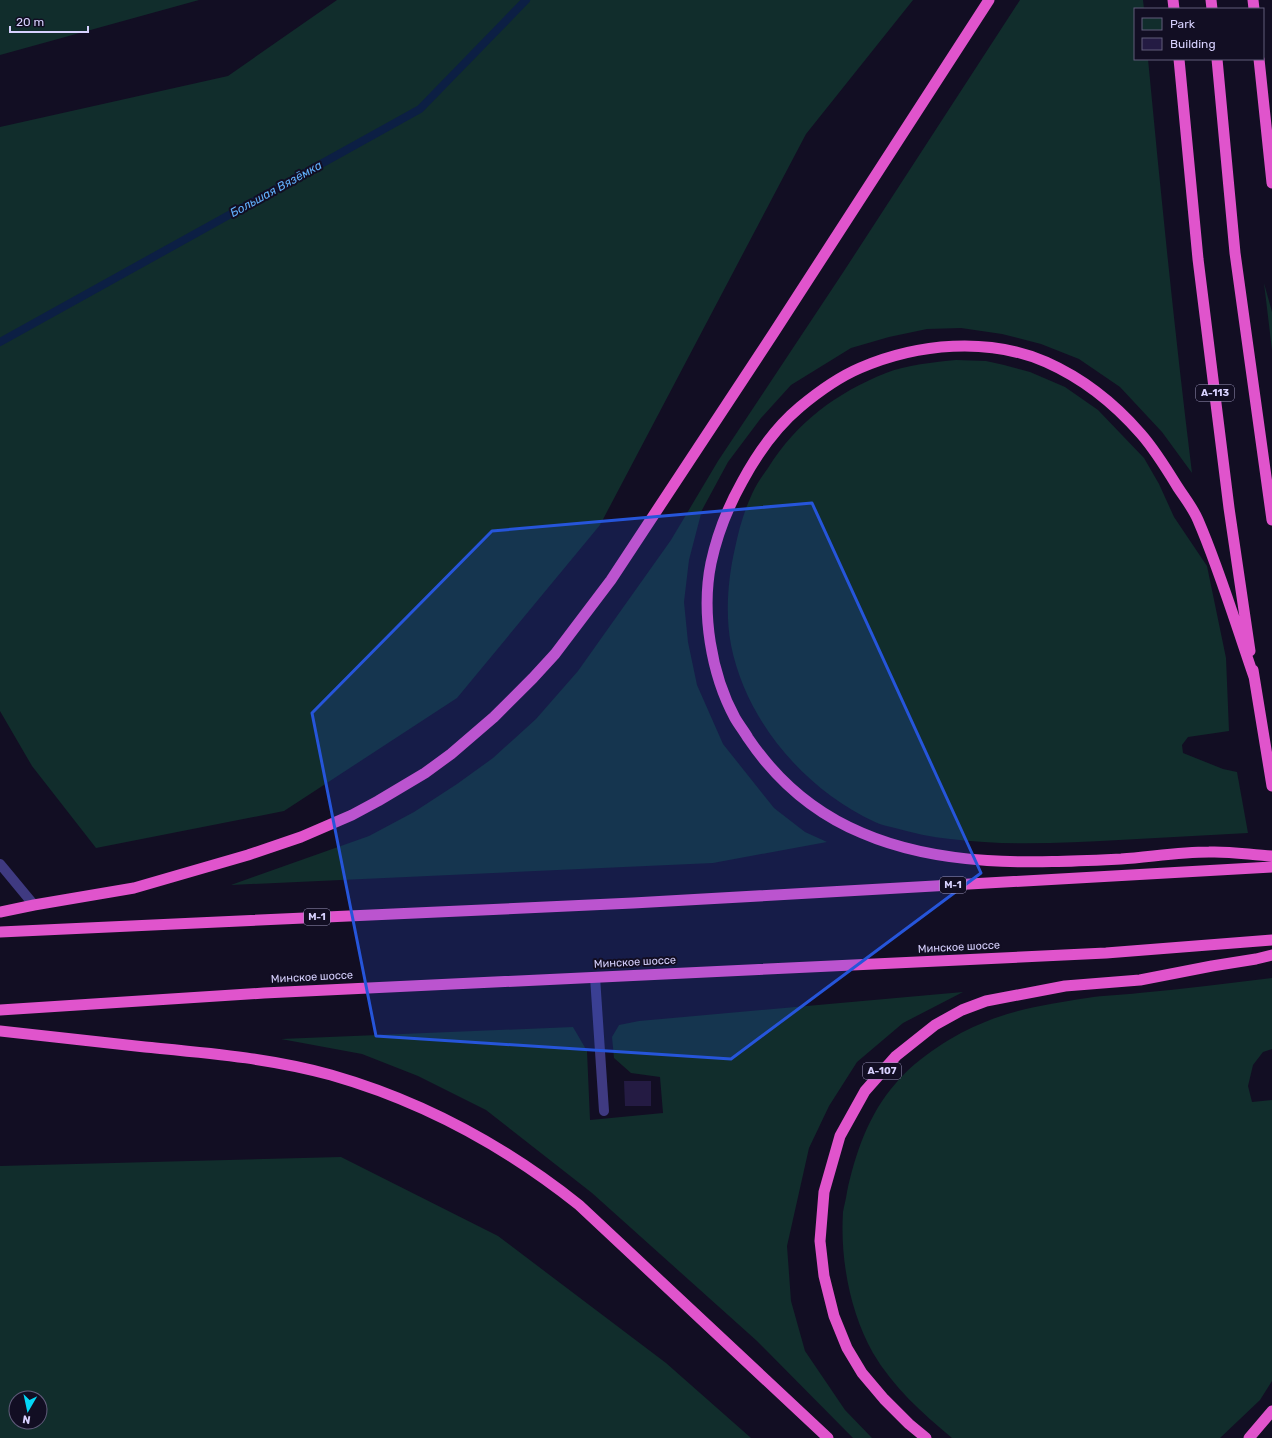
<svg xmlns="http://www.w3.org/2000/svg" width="1272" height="1438" font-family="Rubik,sans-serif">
  <rect width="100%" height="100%" fill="#120e23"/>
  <path fill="#112d2c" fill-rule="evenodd" d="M 0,0 L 199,0 L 0,55 Z
    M 337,0 L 913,0 L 806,134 L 600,525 L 457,698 L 284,811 L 96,848 L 32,766 L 0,711 L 0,127 L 228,76 Z
    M 1020,0 L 1143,0 L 1144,9 L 1135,9 L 1135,59 L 1148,59 C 1161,197 1175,335 1192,473 L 1162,432 L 1120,387 L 1079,359 L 1041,344 L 1002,334 L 961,328 L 927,329 L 889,337 L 851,348 L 791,385 L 761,418 L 728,462 L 702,510 L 689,560 L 684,602 L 688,642 L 697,685 L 723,744 L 774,808 L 805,832 L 827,842 L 713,863 L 231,885 L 369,836 L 414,812 L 457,784 L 493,758 L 536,719 L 578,671 L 671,540 L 718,461 L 844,271 Z
    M 1264,283 L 1272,312 L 1272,350 Z
    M 956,360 L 986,361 L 1004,365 L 1030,372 L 1065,387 L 1098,410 L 1144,458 L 1159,484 L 1174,517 L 1207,566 L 1226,658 L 1229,731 L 1188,737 L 1182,745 L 1183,753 L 1223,769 L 1237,772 L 1248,833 C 1205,835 1162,838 1119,840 C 1063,843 1006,846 950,839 C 931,837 913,833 895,828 C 888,826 881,825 875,822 C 805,790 746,721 731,645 C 725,614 728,578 735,548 C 739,529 744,511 752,494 C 756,485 762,476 768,468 C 797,422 836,393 886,373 C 905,365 935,362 956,360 Z
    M 1272,978 L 1272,1049 L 1263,1052 L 1253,1065 L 1248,1086 L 1252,1102 L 1272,1100 L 1272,1381 L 1260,1400 L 1220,1438 L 952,1438 C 922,1413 893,1387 873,1353 C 850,1312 840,1259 843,1212 C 844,1206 846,1199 847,1192 C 855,1154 869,1113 896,1083 C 917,1058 954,1034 985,1022 C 1016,1009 1054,1003 1087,998 C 1104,995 1122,995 1139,993 C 1184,989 1228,983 1272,978 Z
    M 963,992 L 903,1023 L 857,1062 L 829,1106 L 809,1148 L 787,1246 L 791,1301 L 805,1351 L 845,1410 L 872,1438 L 853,1438 L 757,1341 L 592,1193 L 486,1110 L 418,1076 L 362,1054 L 281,1039 L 573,1027 L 587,1051 L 590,1120 L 663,1113 L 660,1077 L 631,1073 L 614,1058 L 612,1037 L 619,1025 L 639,1021 Z
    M 341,1157 L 498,1236 L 666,1363 L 751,1438 L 0,1438 L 0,1166 ZM 16,1398 L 40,1398 L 40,1422 L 16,1422 Z"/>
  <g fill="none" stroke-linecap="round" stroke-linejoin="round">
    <path stroke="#0c1f44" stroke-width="8" d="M 0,342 L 420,109 L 526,0"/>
  </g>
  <path fill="#241b43" d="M 624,1081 L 651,1081 L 651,1106 L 625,1106 Z"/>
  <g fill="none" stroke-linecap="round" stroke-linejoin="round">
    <path stroke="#3f3a81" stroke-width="10" d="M 0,864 L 34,905
      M 595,977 L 604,1111"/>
    <path stroke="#e054cc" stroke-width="11" d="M 1173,0 L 1174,9
      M 1211,0 L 1212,9
      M 1253,0 L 1254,9
      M 1179,59 L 1198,259 L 1229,508 L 1250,651
      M 1217,59 L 1235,253 L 1272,520
      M 1259,59 L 1272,183
      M 1253,670 L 1272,786
      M 1254,677 C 1236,625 1220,571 1198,520 C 1193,508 1184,497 1177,486 C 1166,468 1155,450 1141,434 C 1115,404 1082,378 1046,362 C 988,337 918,343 860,368 C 839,377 818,392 800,407 C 776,427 757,454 742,482 C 728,507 717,535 711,563 C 701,612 711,674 735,718 C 739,725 744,731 748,738 C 777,781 814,813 862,833 C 943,868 1035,863 1121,859 C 1150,857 1179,852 1209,852 C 1230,851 1251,855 1272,856
      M 0,912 L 34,905 L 134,888 L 248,855 L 301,837 L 352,815 L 378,801 L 425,773 L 451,754 L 494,717 L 533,678 L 555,654 L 611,580 L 773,334 L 989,0
      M 0,932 L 633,903 L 1272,867
      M 0,1010 L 264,993 L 1106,953 L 1272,940
      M 0,1031 C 48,1036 96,1042 145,1047 C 207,1053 270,1058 331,1075 C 422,1101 505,1146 579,1205 L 828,1438
      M 926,1438 L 909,1424 L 884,1399 L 862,1373 L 847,1348 L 834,1316 L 824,1276 L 820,1241 L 824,1192 L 840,1136 L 865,1091 L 896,1056 L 935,1025 L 962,1010 L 986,1001 L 1065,986 L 1140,980 L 1212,966 L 1256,959 L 1272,955
      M 1249,1438 L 1272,1411"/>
  </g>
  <path fill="#2655da" fill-opacity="0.2" stroke="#2655da" stroke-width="3" stroke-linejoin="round" d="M 812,503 L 981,873 L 731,1059 L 376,1036 L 312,713 L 492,531 Z"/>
  <g text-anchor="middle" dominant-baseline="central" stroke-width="4" stroke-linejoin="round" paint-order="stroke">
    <g fill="#120e23" stroke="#9c96bc" stroke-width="1">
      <rect x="1196" y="385" width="38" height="16" rx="3"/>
      <rect x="940" y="877" width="26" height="16" rx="3"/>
      <rect x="304" y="909" width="26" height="16" rx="3"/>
      <rect x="863" y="1063" width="38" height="16" rx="3"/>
    </g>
    <g font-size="10" font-weight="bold" fill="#d7d1fe">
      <text x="1215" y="393">А-113</text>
      <text x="953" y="885">М-1</text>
      <text x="317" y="917">М-1</text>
      <text x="882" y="1071">А-107</text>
    </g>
    <g font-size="11" fill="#d7d1fe" stroke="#120e23">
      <text transform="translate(959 947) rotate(-3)">Минское шоссе</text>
      <text transform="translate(635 962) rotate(-3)">Минское шоссе</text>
      <text transform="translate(312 977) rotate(-3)">Минское шоссе</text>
    </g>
    <g font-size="12" font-style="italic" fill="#61b0fc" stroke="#120e23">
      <text transform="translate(276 189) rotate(-29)">Большая Вязёмка</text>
    </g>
  </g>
  <rect x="1134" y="8" width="130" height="52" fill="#120e23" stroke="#615c7b"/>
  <rect x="1142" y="18" width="20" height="12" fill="#112d2c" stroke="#615c7b"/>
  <text x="1170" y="28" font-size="12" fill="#d7d1fe">Park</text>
  <rect x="1142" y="38" width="20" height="12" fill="#241b43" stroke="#615c7b"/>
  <text x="1170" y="48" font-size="12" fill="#d7d1fe">Building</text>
  <g transform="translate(28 1410) rotate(189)"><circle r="19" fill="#120e23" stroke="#615c7b"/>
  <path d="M0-3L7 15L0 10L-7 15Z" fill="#04d7f7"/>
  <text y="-6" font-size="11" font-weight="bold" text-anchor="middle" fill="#d7d1fe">N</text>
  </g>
  <path d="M10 26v6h78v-6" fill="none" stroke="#d7d1fe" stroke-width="2"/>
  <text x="16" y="26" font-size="12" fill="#d7d1fe" stroke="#120e23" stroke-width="3" paint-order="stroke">20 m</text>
</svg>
